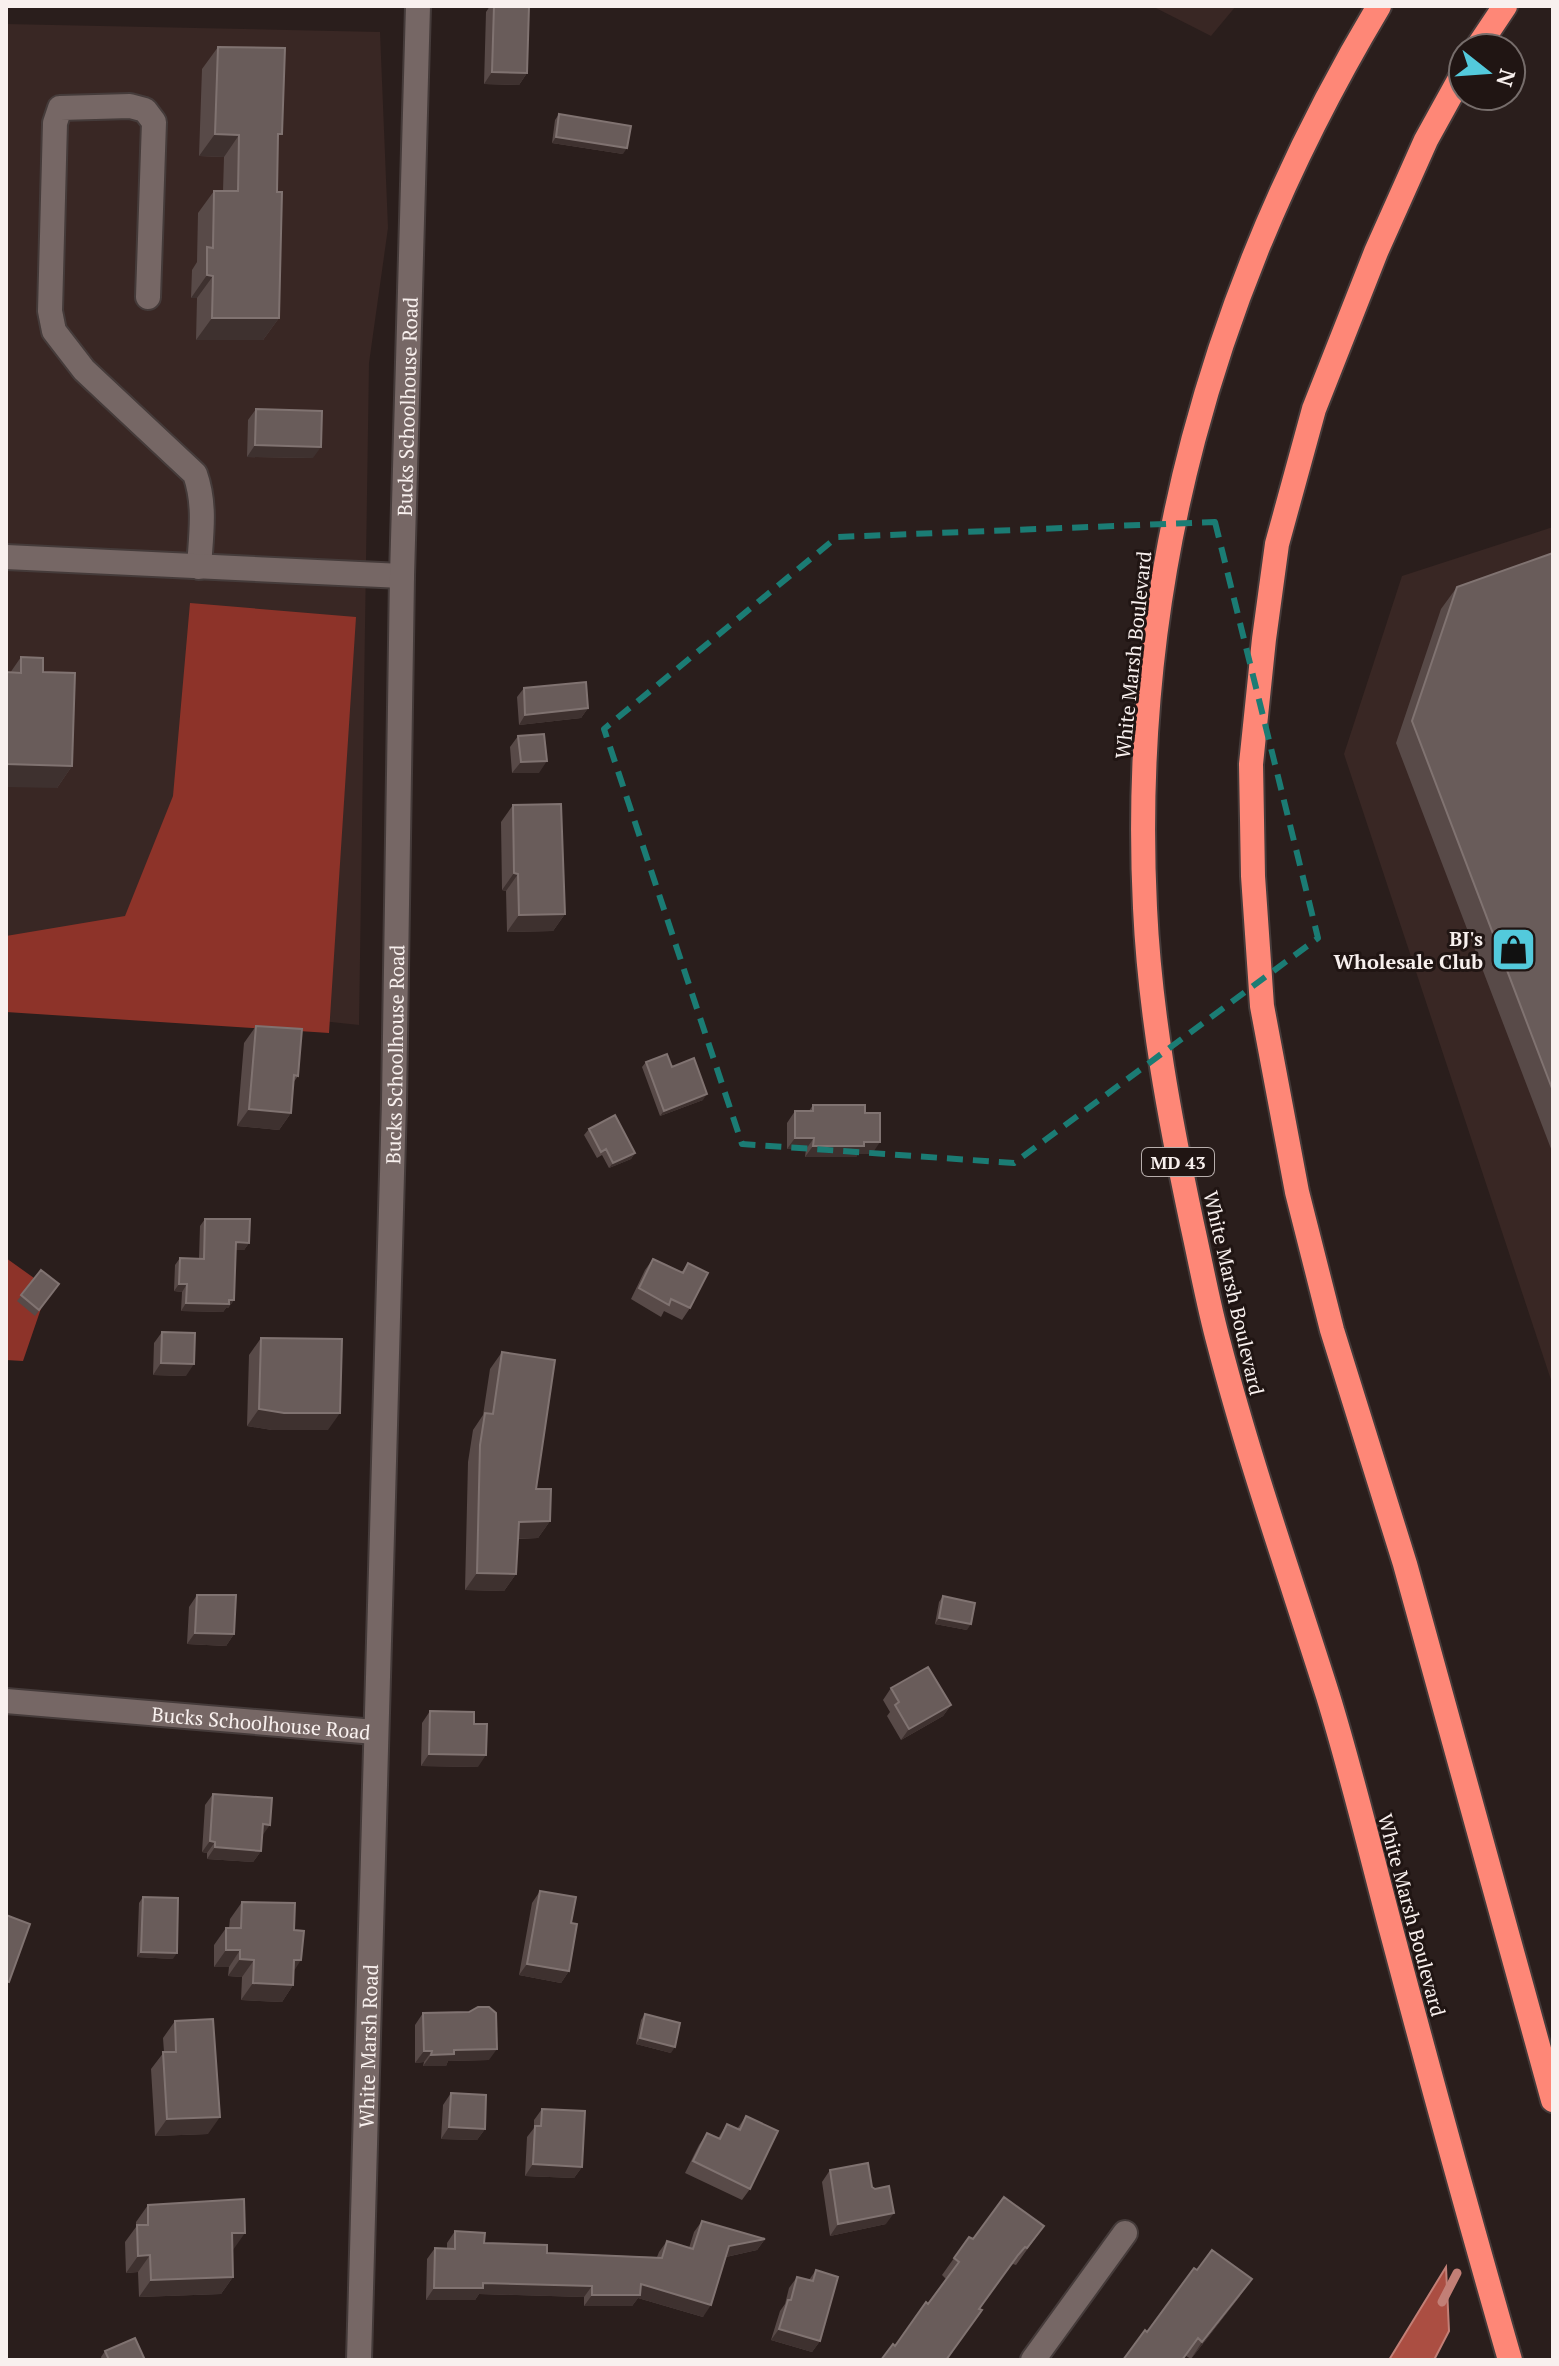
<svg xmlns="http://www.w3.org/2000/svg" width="1559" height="2366" font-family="'PT Serif',serif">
  <rect width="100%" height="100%" fill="#2a1e1c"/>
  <path fill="#392724" d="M 1152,6 L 1236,6 L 1211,36 Z
    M 6,24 L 380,32 L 388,228 L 369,363 L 359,1025 L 6,987 Z
    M 1553,527 L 1553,1386 L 1344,754 L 1402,576 Z"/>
  <path fill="#8d3329" d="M 190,603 L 356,617 L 329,1033 L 6,1012 L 6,936 L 125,916 L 173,796 Z
    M 6,1258 L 48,1288 L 23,1361 L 6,1360 Z"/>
  <path fill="#ab4e42" stroke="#c27f76" stroke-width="2" d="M 1446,2267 L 1449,2331 L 1434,2360 L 1389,2360 Z"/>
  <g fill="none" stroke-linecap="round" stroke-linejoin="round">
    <path stroke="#c27f76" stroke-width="9" d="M 1442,2302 L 1457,2273"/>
    <defs>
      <g id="minor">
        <path d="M 148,297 L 154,122 L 145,110 L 130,106 L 60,108 L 55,123 L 50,311 L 54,331 L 84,370 L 195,474 C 206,505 201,535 199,567"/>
        <path d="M 6,557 L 402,576"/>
        <path id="s1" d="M 6,1701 L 375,1732"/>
        <path id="s2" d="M 359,2360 L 394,1102 L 402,576 L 418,6"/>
        <path d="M 1033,2360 L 1125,2233"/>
      </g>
      <path id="highway" d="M 1379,6 C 1212,285 1129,582 1145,908 C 1150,1015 1170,1120 1192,1224 C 1201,1264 1208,1304 1219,1344 C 1250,1463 1291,1579 1328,1696 C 1352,1774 1371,1854 1392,1933 C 1430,2076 1469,2218 1510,2360
        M 1477,48 L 1505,6
        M 1463,73 L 1426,140 L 1376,252 L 1314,409 L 1277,544 L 1264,639 L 1251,764 L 1253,876 L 1262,1006 L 1297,1192 L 1332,1330 L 1405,1564 L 1553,2100"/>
    </defs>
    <use href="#minor" stroke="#453b3a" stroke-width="28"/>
    <use href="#highway" stroke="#453b3a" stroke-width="28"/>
    <use href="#minor" stroke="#766765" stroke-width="24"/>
    <use href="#highway" stroke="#fe8777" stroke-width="24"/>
  </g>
  <path fill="#584a48" d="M 490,6 L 529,6 L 527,73 L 519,85 L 484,84 L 486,12 Z
    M 218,47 L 278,141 L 277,192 L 279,318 L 263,340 L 196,340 L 197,298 L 191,298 L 192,270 L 197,262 L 198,213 L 214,191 L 223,191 L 224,157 L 199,156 L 202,69 Z
    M 559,114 L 623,154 L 552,143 L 555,120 Z
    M 256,409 L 313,458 L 247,457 L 248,420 Z
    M 1553,553 L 1553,1154 L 1396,743 L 1441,609 L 1457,587 Z
    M 21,657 L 43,672 L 72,766 L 57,788 L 10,673 Z
    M 524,688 L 588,708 L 581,718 L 519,725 L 517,697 Z
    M 518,736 L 539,773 L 512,773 L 510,747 Z
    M 513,805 L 565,914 L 553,931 L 507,932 L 506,891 L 502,890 L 501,822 Z
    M 256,1026 L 298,1076 L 293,1083 L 291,1113 L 279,1130 L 237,1126 L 244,1043 Z
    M 646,1062 L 672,1067 L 703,1100 L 660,1116 L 642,1067 Z
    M 813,1105 L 865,1113 L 872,1154 L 858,1154 L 856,1157 L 805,1157 L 806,1149 L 787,1149 L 787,1123 L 795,1111 L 809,1111 Z
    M 589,1129 L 635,1153 L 631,1159 L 609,1168 L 602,1155 L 597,1158 L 584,1135 Z
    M 205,1219 L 249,1243 L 244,1250 L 236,1250 L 234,1300 L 228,1308 L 226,1308 L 223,1312 L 181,1311 L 182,1292 L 174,1291 L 175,1265 L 180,1258 L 199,1258 L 200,1226 Z
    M 653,1259 L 681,1273 L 688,1263 L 690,1308 L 682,1320 L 664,1311 L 661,1317 L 631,1299 L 645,1270 Z
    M 41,1270 L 59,1284 L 35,1316 L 17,1301 Z
    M 162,1332 L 186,1376 L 153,1375 L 154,1343 Z
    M 261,1338 L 328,1430 L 272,1430 L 247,1426 L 249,1355 Z
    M 502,1352 L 536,1489 L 550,1521 L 538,1538 L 518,1539 L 516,1574 L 504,1591 L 465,1590 L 468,1462 L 473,1430 L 483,1415 L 490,1369 Z
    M 197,1595 L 234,1634 L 226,1646 L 187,1644 L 189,1607 Z
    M 943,1596 L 967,1630 L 935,1624 L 939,1602 Z
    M 891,1688 L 951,1705 L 943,1716 L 901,1740 L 887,1716 L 890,1712 L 883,1700 Z
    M 430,1711 L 474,1724 L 478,1767 L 421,1766 L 422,1723 Z
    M 213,1794 L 262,1836 L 261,1851 L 253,1862 L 207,1859 L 207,1853 L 202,1852 L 205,1805 Z
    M 540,1891 L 571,1923 L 569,1971 L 561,1983 L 519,1975 L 532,1903 Z
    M 143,1897 L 173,1959 L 137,1957 L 139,1903 Z
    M 242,1902 L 294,1930 L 293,1985 L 282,2002 L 241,2000 L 242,1977 L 228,1976 L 229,1967 L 214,1967 L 214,1945 L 226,1928 L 229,1928 L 230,1919 Z
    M 423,2013 L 489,2060 L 448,2061 L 446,2066 L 423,2066 L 424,2062 L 415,2063 L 415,2025 Z
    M 645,2014 L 671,2053 L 636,2044 L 641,2020 Z
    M 175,2021 L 208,2134 L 155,2136 L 151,2069 L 164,2052 L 163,2038 Z
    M 451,2093 L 485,2129 L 477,2140 L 441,2139 L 443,2105 Z
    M 542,2109 L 582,2167 L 574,2178 L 525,2176 L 527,2137 L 534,2128 L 534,2120 Z
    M 746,2116 L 750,2189 L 742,2200 L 685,2173 L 699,2145 L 707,2133 L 718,2138 L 727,2124 L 737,2129 Z
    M 830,2170 L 872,2187 L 886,2224 L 830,2236 L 822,2182 Z
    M 148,2205 L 233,2250 L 233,2277 L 221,2294 L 139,2297 L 138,2272 L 126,2273 L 125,2242 L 136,2227 L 136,2222 Z
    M 702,2221 L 765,2239 L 757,2250 L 726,2257 L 703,2317 L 638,2298 L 632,2306 L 584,2306 L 584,2297 L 479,2294 L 475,2300 L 426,2300 L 427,2259 L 435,2248 L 447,2248 L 447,2243 L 455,2231 L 484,2243 L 547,2253 L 657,2257 L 659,2252 L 667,2241 L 689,2248 L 694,2232 Z
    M 1044,2226 L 1016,2265 L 1013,2264 L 895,2346 L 946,2279 L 942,2275 L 969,2237 L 973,2239 Z
    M 816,2270 L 820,2341 L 812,2352 L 771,2340 L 780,2311 L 785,2304 L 789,2288 L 797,2277 L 809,2280 Z
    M 1197,2270 L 1240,2296 L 1191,2359 L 1147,2332 Z
    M 105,2351 L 145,2360 L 102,2360 L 101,2357 Z"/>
  <path fill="#3e312f" d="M 492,72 L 527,73 L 519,85 L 484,84 Z
    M 215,134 L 239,135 L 224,157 L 199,156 Z
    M 556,137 L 627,148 L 623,154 L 552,143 Z
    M 207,275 L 213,276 L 197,298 L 191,298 Z
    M 212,318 L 279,318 L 263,340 L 196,340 Z
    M 255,445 L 321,447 L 313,458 L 247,457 Z
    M 588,708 L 581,718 L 519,725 L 525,715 Z
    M 547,761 L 539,773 L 512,773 L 521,762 Z
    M 6,764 L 72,766 L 57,788 L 6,787 Z
    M 514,873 L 518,874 L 506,891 L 502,890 Z
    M 565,914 L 553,931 L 507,932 L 519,915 Z
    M 707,1094 L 703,1100 L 660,1116 L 664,1111 Z
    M 249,1109 L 291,1113 L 279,1130 L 237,1126 Z
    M 795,1138 L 814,1138 L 806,1149 L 787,1149 Z
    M 864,1142 L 880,1142 L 872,1154 L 858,1154 L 856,1157 L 805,1157 L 813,1146 Z
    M 635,1153 L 631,1159 L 609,1168 L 613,1163 Z
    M 236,1242 L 249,1243 L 244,1250 L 231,1250 Z
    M 179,1284 L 187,1284 L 182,1292 L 174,1291 Z
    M 234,1300 L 228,1308 L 226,1308 L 223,1312 L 181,1311 L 186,1303 Z
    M 161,1363 L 194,1364 L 186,1376 L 153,1375 Z
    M 259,1409 L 340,1413 L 328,1430 L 272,1430 L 247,1426 Z
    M 550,1521 L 538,1538 L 507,1539 L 519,1522 Z
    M 477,1573 L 516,1574 L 504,1591 L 465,1590 Z
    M 939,1618 L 971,1624 L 967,1630 L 935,1624 Z
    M 195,1633 L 234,1634 L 226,1646 L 187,1644 Z
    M 951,1705 L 943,1716 L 901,1740 L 909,1729 Z
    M 429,1754 L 486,1755 L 478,1767 L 421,1766 Z
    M 263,1824 L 270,1825 L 262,1836 Z
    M 210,1841 L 215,1842 L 207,1853 L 202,1852 Z
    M 215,1847 L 261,1851 L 253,1862 L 207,1859 Z
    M 226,1950 L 240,1950 L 229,1967 L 214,1967 Z
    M 141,1952 L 177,1953 L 173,1959 L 137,1957 Z
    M 240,1959 L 254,1960 L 242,1977 L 228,1976 Z
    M 294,1960 L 301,1960 L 290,1977 Z
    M 527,1964 L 569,1971 L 561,1983 L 519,1975 Z
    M 253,1983 L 293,1985 L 282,2002 L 241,2000 Z
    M 640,2038 L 675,2047 L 671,2053 L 636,2044 Z
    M 497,2049 L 489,2060 L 448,2061 L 446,2066 L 423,2066 L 431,2055 L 454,2050 Z
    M 424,2051 L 432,2051 L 424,2062 L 415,2063 Z
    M 220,2117 L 208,2134 L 155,2136 L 167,2119 Z
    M 449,2127 L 485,2129 L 477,2140 L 441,2139 Z
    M 533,2164 L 582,2167 L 574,2178 L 525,2176 Z
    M 894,2213 L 886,2224 L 830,2236 L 838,2224 Z
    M 232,2233 L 245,2233 L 233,2250 L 220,2250 Z
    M 765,2239 L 757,2250 L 721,2258 L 729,2246 Z
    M 150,2255 L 138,2272 L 126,2273 L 138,2256 Z
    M 233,2277 L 221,2294 L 139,2297 L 151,2280 Z
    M 1252,2279 L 1240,2296 L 1191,2359 L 1202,2342 Z
    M 483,2283 L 592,2286 L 584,2297 L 479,2294 L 475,2300 L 426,2300 L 434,2288 Z
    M 641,2284 L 711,2305 L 703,2317 L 638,2298 L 632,2306 L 584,2306 L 592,2295 Z
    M 779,2329 L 820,2341 L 812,2352 L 771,2340 Z"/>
  <path fill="#695c5a" stroke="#807371" stroke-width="2" d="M 494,6 L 529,6 L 527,73 L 492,72 Z
    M 218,47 L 285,48 L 282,134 L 278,134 L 277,192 L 282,192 L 279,318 L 212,318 L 213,276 L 207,275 L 207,247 L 213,248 L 214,191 L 238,191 L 239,135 L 215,134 Z
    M 559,114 L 631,126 L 627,148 L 556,137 Z
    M 256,409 L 322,411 L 321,447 L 255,445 Z
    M 1553,553 L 1553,1091 L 1412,721 L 1457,587 Z
    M 21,657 L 43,658 L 43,672 L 75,673 L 72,766 L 6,764 L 6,672 L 21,673 Z
    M 586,682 L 588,708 L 525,715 L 524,688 Z
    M 544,734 L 547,761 L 521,762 L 518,736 Z
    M 561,804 L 565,914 L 519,915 L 518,874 L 514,873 L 513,805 Z
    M 256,1026 L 302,1029 L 298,1076 L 294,1075 L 291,1113 L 249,1109 Z
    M 667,1054 L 672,1067 L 694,1058 L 707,1094 L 664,1111 L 646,1062 Z
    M 813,1105 L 865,1105 L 865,1113 L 880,1113 L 880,1142 L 864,1142 L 864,1146 L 813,1146 L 814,1138 L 795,1138 L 795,1111 L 813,1111 Z
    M 615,1115 L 635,1153 L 613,1163 L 606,1149 L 601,1152 L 589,1129 Z
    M 205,1219 L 250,1219 L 249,1243 L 236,1242 L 234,1300 L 229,1300 L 229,1304 L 186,1303 L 187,1284 L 179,1284 L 180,1258 L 204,1259 Z
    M 653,1259 L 683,1273 L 688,1263 L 708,1273 L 690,1308 L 671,1299 L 669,1305 L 639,1288 Z
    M 41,1270 L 59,1284 L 39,1310 L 21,1295 Z
    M 162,1332 L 195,1333 L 194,1364 L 161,1363 Z
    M 261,1338 L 342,1339 L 340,1413 L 284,1413 L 259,1409 Z
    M 502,1352 L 555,1360 L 536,1489 L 551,1489 L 550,1521 L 519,1522 L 516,1574 L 477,1573 L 480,1445 L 485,1413 L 493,1414 Z
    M 197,1595 L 236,1595 L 234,1634 L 195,1633 Z
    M 943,1596 L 975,1603 L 971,1624 L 939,1618 Z
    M 928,1667 L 951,1705 L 909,1729 L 895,1705 L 899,1702 L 891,1688 Z
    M 430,1711 L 474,1712 L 474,1724 L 487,1724 L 486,1755 L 429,1754 Z
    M 213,1794 L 272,1798 L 270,1825 L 263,1824 L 261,1851 L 215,1847 L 215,1842 L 210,1841 Z
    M 540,1891 L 576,1897 L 571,1923 L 577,1924 L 569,1971 L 527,1964 Z
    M 143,1897 L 178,1898 L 177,1953 L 141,1952 Z
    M 242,1902 L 295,1903 L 294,1930 L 304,1931 L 301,1960 L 294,1960 L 293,1985 L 253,1983 L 254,1960 L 240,1959 L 240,1950 L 226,1950 L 226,1928 L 241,1928 Z
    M 6,1915 L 30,1924 L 9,1982 L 6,1981 Z
    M 478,2007 L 489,2007 L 496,2013 L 497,2049 L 454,2050 L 454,2054 L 431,2055 L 432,2051 L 424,2051 L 423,2013 L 469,2012 Z
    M 645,2014 L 680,2023 L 675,2047 L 640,2038 Z
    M 213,2019 L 220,2117 L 167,2119 L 163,2052 L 176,2052 L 175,2021 Z
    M 451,2093 L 486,2095 L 485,2129 L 449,2127 Z
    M 542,2109 L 585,2111 L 582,2167 L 533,2164 L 535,2126 L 541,2126 Z
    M 746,2116 L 778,2131 L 750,2189 L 693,2161 L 707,2133 L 720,2139 L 727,2124 L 740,2130 Z
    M 868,2163 L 872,2187 L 875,2189 L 889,2186 L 894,2213 L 838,2224 L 830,2170 Z
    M 1004,2197 L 1044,2226 L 1027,2248 L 1025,2247 L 1018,2255 L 979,2309 L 982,2310 L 946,2360 L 881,2360 L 893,2344 L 895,2346 L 926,2302 L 928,2304 L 959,2262 L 954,2258 L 969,2237 L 973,2239 Z
    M 244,2199 L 245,2233 L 232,2233 L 233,2277 L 151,2280 L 150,2255 L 138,2256 L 137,2225 L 148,2225 L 148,2205 Z
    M 702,2221 L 765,2239 L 729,2246 L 711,2305 L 641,2284 L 640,2295 L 592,2295 L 592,2286 L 483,2283 L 483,2288 L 434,2288 L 435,2248 L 455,2249 L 455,2231 L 485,2233 L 484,2243 L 547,2245 L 547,2253 L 662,2258 L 667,2241 L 693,2249 Z
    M 1212,2250 L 1252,2279 L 1202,2342 L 1198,2338 L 1182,2360 L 1123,2360 L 1145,2330 L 1147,2332 L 1194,2268 L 1197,2270 Z
    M 816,2270 L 838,2277 L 820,2341 L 779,2329 L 788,2300 L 791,2300 L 797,2277 L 813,2281 Z
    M 135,2338 L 145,2360 L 109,2360 L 105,2351 Z"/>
  <path fill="none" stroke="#1b7c74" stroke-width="6" stroke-dasharray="16 10" stroke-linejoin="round" d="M 1215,522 L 1318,938 L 1014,1163 L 742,1144 L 604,729 L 837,537 Z"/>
  <defs>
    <symbol id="shop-square" viewBox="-11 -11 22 22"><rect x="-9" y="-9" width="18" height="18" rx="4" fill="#53cadc" stroke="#201513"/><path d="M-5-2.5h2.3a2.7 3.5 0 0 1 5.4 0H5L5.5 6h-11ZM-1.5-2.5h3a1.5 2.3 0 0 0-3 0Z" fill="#111"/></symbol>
  </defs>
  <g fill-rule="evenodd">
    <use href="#shop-square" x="1488" y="924" width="51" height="51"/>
  </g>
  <g text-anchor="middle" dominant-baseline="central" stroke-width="6" stroke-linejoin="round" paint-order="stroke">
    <rect fill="#201513" stroke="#b7aeac" stroke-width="2" x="1142" y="1148" width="72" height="28" rx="6"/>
    <g font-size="18" font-weight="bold" fill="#f8f0ee">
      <text x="1178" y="1162">MD 43</text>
    </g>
    <g font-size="20" fill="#f8f0ee" stroke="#201513">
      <text stroke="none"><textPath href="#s2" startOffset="1954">Bucks Schoolhouse Road</textPath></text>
      <text transform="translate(1133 655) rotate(-84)">White Marsh Boulevard</text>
      <text stroke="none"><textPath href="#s2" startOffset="1306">Bucks Schoolhouse Road</textPath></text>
      <text transform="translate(1234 1293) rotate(77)">White Marsh Boulevard</text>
      <text stroke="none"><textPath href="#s1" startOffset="256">Bucks Schoolhouse Road</textPath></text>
      <text transform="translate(1412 1915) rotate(75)">White Marsh Boulevard</text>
      <text stroke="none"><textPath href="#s2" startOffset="314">White Marsh Road</textPath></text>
    </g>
    <g font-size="20" font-weight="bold" fill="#f8f0ee" stroke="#201513" text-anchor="end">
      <text x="1483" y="938">BJ's<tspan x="1483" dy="23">Wholesale Club</tspan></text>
    </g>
  </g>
  <rect width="1559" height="2366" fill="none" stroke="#f8f0ee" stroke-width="16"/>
  <g transform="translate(1487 72) rotate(107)"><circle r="38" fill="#201513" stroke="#766d6b" stroke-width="2"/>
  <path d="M0-6L14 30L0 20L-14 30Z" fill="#53cadc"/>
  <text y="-12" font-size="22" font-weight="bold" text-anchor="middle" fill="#f8f0ee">N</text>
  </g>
</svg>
